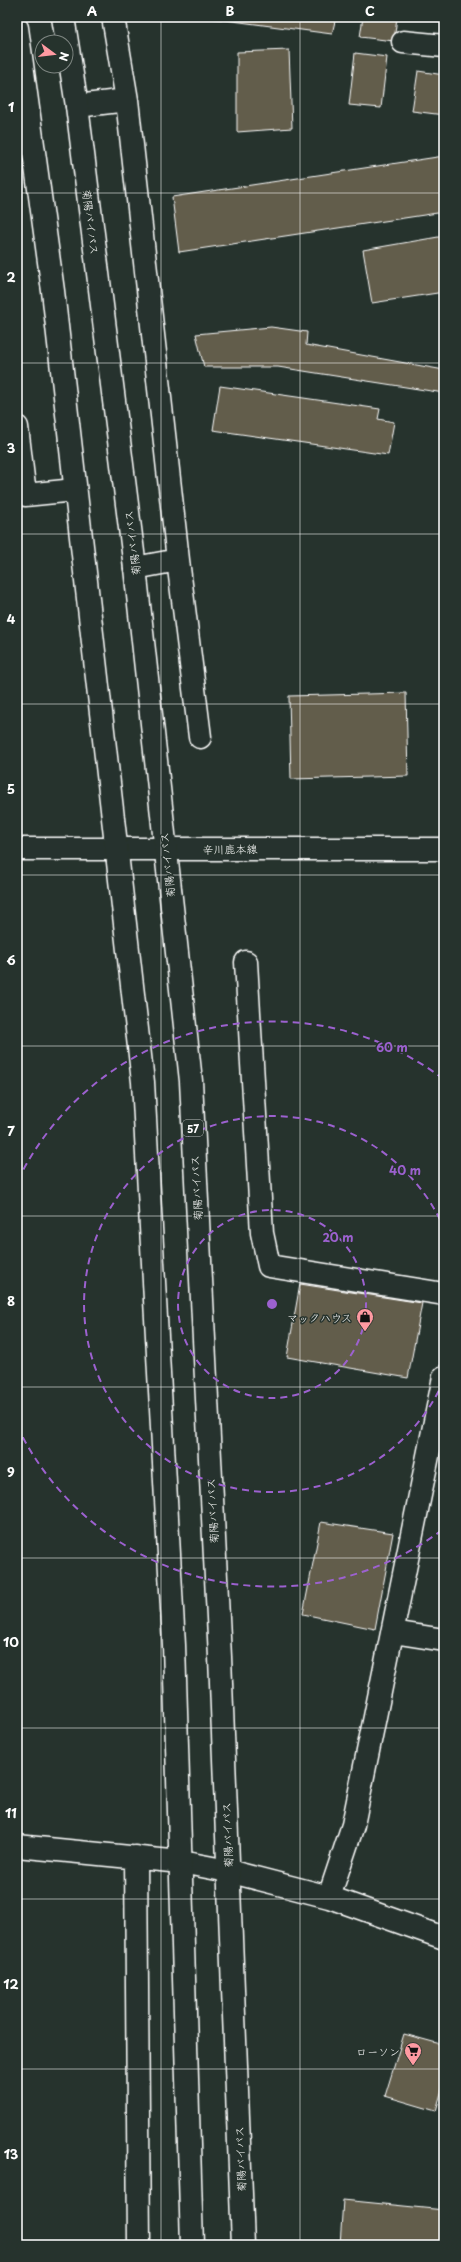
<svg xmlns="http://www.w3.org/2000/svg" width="461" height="2262" font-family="'Playpen Sans','Klee One',sans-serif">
  <rect width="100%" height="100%" fill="#26332d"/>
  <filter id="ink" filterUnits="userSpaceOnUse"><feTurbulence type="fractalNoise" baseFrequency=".025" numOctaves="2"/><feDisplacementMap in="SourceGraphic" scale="8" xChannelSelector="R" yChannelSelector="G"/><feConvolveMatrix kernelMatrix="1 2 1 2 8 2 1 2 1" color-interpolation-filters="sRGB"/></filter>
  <g filter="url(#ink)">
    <path fill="#625d4b" stroke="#fff" d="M 202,17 L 336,17 L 332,34 Z
      M 363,17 L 397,17 L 394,41 L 360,37 Z
      M 289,50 L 292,128 L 237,132 L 237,52 Z
      M 355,53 L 387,57 L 381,108 L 349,105 Z
      M 418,71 L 444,75 L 444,115 L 412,111 Z
      M 444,156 L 444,212 L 179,252 L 172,197 Z
      M 444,236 L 444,292 L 372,303 L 363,250 Z
      M 271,327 L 307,332 L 306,345 L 444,370 L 444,393 L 278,367 L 204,367 L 196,334 Z
      M 220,386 L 380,409 L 378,419 L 394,422 L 388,455 L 213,430 Z
      M 406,693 L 408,776 L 291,779 L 289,696 Z
      M 300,1284 L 422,1303 L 408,1378 L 287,1357 Z
      M 321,1522 L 393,1533 L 375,1629 L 303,1614 Z
      M 404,2034 L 444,2045 L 444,2082 L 436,2111 L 385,2096 Z
      M 343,2200 L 444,2210 L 444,2245 L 340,2245 Z"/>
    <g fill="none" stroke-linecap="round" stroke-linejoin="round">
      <defs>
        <path id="minor" d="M 113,17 L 127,100 L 178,560 L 135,568
          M 403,42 L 444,46
          M 77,106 L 127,100
          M 17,427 L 25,495 L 75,490
          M 178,560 L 200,737
          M 246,962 L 262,1233 L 269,1266 L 444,1294
          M 393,1632 L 444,1640
          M 17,1846 L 181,1862 L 228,1871 L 329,1897 L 444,1938
          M 136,1857 L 139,2245
          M 329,1897 L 353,1825 L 444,1377"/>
        <path id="secondary" d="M 17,849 L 444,849"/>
        <path id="trunk" d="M 63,17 L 77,106 L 135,568 L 191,1081 L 220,1657 L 243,2245
          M 17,28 L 53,291 L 143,1082 L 174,1645 L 192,2245"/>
      </defs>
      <use href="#minor" stroke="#fff" stroke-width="25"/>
      <use href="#secondary" stroke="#fff" stroke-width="25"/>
      <use href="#trunk" stroke="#fff" stroke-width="25"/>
      <use href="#minor" stroke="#26332d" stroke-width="22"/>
      <use href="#secondary" stroke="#26332d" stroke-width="22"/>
      <use href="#trunk" stroke="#26332d" stroke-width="22"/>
    </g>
  </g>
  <path fill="none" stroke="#fff" stroke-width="1" stroke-opacity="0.55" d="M 161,17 L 161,2245M 300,17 L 300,2245M 17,193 L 444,193M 17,363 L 444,363M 17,534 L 444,534M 17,704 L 444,704M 17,875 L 444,875M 17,1046 L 444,1046M 17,1216 L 444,1216M 17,1387 L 444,1387M 17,1558 L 444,1558M 17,1728 L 444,1728M 17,1899 L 444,1899M 17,2069 L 444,2069"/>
  <g fill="none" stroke="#9c61cf" stroke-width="2" stroke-dasharray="7 5">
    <circle cx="272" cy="1304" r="94"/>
    <path d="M444 1380A188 188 0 1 1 444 1228"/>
    <path d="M442 1530A283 283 0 0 1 18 1428M18 1180A283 283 0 0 1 442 1078"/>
  </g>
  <defs>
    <symbol id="shop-pin" viewBox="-11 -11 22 30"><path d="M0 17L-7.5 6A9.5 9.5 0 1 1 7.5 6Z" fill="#ff9aa2" stroke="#26332d"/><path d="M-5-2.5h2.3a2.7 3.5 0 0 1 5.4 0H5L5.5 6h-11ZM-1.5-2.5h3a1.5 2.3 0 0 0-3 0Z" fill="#111"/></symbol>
    <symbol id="supermarket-pin" viewBox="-11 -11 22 30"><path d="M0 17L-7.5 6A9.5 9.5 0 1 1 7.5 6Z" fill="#ff9aa2" stroke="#26332d"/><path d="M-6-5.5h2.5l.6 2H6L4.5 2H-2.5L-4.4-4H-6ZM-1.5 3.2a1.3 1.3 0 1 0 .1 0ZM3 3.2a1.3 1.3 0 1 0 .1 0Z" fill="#111"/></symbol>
  </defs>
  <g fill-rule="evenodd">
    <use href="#shop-pin" x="355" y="1307" width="20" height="27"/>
    <use href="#supermarket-pin" x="403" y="2041" width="20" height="27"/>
  </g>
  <g text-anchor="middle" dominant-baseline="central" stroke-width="3" stroke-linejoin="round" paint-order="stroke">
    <rect fill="#26332d" stroke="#bec2c0" stroke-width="1" x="183" y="1120" width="20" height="16" rx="3"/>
    <g font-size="10" font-weight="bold" fill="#fff">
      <text x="193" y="1128">57</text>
    </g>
    <g font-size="11" fill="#fff" stroke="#26332d">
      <text transform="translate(91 222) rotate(83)">菊陽バイパス</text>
      <text transform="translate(132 543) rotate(-97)">菊陽バイパス</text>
      <text transform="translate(230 849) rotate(-1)">辛川鹿本線</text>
      <text transform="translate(167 865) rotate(-96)">菊陽バイパス</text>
      <text transform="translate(196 1188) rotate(-93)">菊陽バイパス</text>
      <text transform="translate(212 1511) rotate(-93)">菊陽バイパス</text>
      <text transform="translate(227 1835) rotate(-92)">菊陽バイパス</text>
      <text transform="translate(240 2159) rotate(-92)">菊陽バイパス</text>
    </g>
    <g font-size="11" fill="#fff" stroke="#26332d" text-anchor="end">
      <text x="352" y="1317">マックハウス</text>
      <text x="400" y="2051">ローソン</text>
    </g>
  </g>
  <circle cx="272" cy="1304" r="6" fill="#9c61cf" stroke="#26332d" stroke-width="2"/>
  <g font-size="12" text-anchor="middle" font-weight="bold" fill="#9c61cf" stroke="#26332d" stroke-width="3" stroke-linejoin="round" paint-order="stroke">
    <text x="392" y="1052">60 m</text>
    <text x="405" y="1175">40 m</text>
    <text x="338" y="1242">20 m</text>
  </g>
  <rect width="461" height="2262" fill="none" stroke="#26332d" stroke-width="44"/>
  <g transform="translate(54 54) rotate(105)"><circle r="19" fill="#26332d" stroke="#7d8581"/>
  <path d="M0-3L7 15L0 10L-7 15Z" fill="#ff9aa2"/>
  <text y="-6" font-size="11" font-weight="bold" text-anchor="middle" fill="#ffffff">N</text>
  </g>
  <rect x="22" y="22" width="417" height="2218" fill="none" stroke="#fff" stroke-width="1.5"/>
  <g font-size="13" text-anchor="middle" font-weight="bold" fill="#fff">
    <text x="92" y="16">A</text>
    <text x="230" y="16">B</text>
    <text x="370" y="16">C</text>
    <text x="11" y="112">1</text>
    <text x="11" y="282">2</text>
    <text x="11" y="453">3</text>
    <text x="11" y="624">4</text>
    <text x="11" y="794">5</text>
    <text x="11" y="965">6</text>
    <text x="11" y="1136">7</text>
    <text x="11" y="1306">8</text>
    <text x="11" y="1477">9</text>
    <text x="11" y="1647">10</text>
    <text x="11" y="1818">11</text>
    <text x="11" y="1989">12</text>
    <text x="11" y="2159">13</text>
  </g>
</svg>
